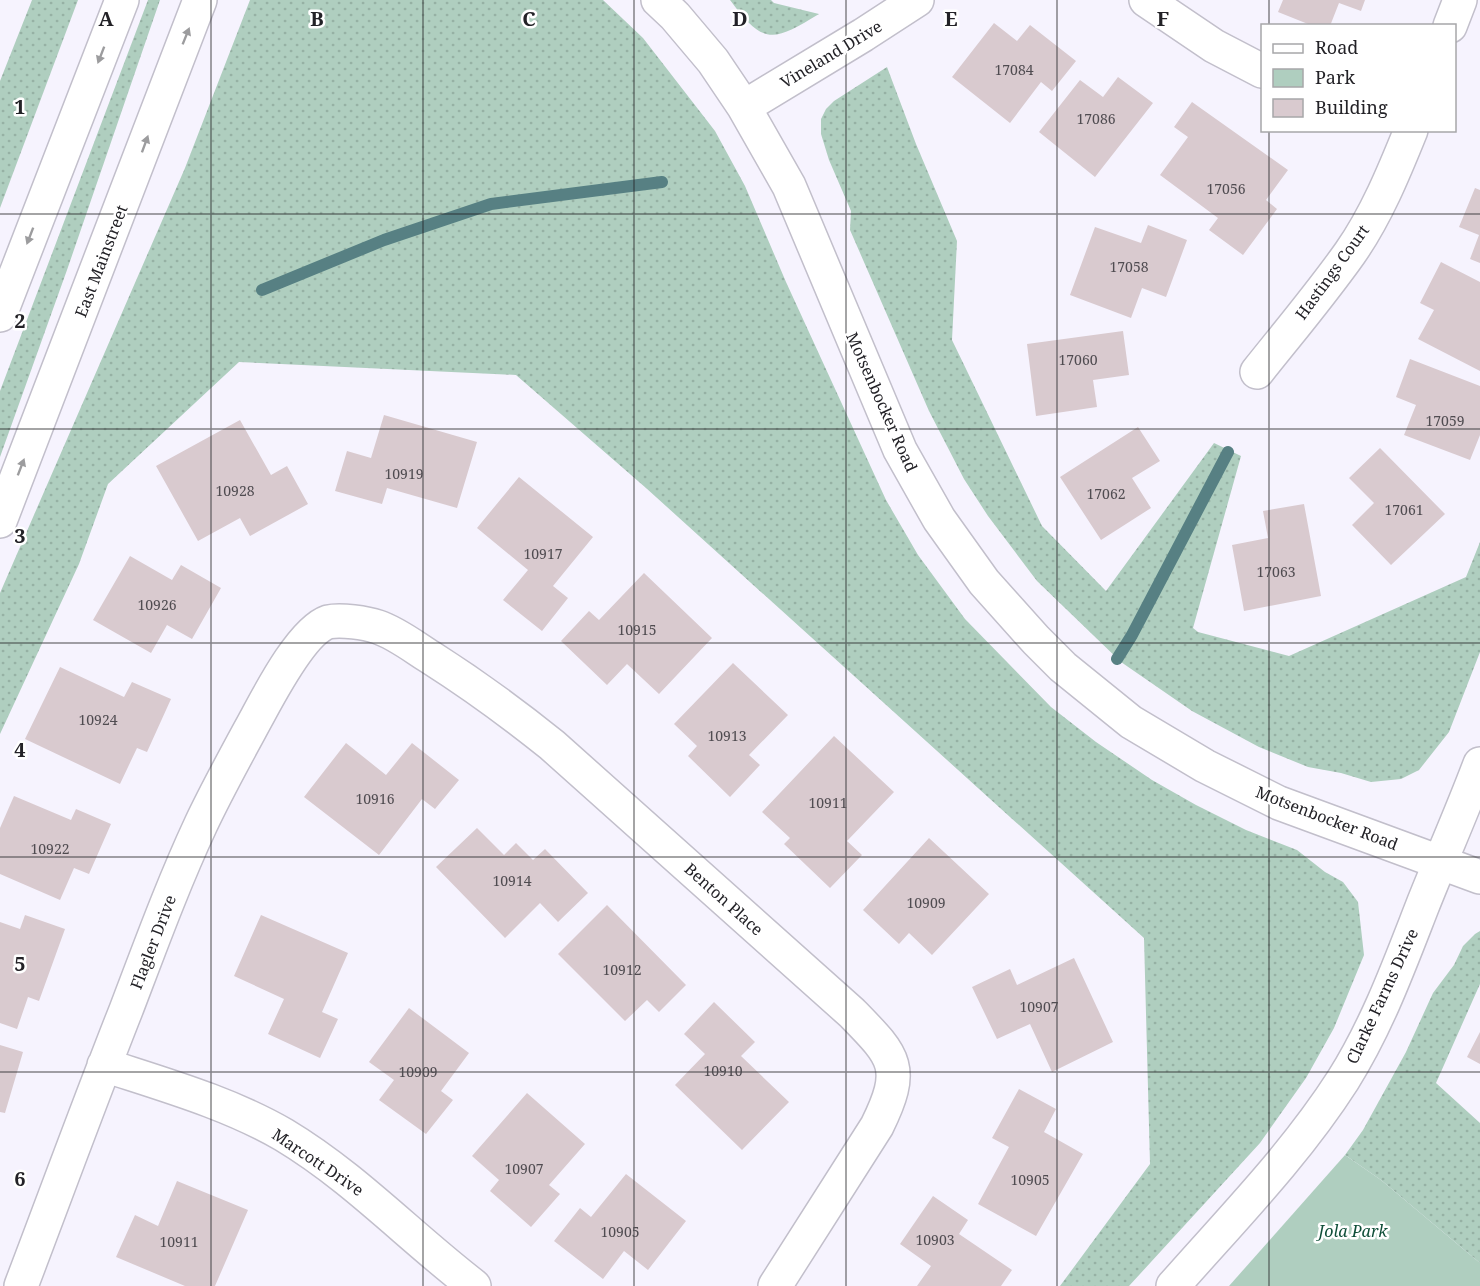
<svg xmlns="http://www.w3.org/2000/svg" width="1480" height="1286" font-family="'Noto Serif',serif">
  <defs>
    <pattern id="grass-dots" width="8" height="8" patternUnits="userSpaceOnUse" patternTransform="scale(1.5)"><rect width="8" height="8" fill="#afcebf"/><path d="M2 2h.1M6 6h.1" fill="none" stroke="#96b1a4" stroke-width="1.8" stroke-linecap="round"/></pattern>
  </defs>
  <rect width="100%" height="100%" fill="#f6f3fe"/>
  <path fill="url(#grass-dots)" d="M 32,0 L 78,0 L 0,208 L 0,81 Z
    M 148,0 L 160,0 L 67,270 L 0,457 L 0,391 Z
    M 250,0 L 603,0 L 643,38 L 715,131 L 745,186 L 786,282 L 886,500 L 918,555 L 965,619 L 1051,707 L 1096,742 L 1152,780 L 1196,805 L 1246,830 L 1297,850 L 1325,872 L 1343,882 L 1358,902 L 1364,955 L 1334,1028 L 1306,1078 L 1260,1143 L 1129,1286 L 1060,1286 L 1150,1164 L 1144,938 L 646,488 L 516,375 L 239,362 L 108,484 L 79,564 L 0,734 L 0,593 L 185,168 Z
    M 730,0 L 771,0 L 774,3 L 819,14 C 774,41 764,47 730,0 Z
    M 887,67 L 916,144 L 957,241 L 952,340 L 1042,526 L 1106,591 L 1214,443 L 1241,456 L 1193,628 L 1198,632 L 1289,656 L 1466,577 L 1480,542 L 1480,652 L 1449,732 L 1419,770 L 1401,779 L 1371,782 L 1341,773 L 1308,767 L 1259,747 L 1192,711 L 1121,662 L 1037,581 L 988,516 L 964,479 L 929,411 L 850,230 L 851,211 L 829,160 L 821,134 L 821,119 L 826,109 L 834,101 Z
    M 1480,931 L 1480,984 L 1436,1083 L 1480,1123 L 1480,1263 L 1381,1180 L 1345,1155 L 1363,1130 L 1406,1052 L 1433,993 L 1454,965 L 1463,946 L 1475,934 Z"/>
  <path fill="#afcebf" d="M 1345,1155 L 1381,1180 L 1480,1263 L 1480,1286 L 1229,1286 Z"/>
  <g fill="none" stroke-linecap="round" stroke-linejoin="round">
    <path stroke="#578083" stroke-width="12" d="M 262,290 L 384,240 L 491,204 L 662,182
      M 1117,659 L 1132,635 L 1228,452"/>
  </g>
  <path fill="#d9cacf" d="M 1283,0 L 1365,0 L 1361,11 L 1339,3 L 1330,26 L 1313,26 L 1278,12 Z
    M 994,23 L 1017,41 L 1030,25 L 1076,61 L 1052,91 L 1041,82 L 1010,123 L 952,77 Z
    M 1118,77 L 1153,103 L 1095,177 L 1039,132 L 1080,80 L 1103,97 Z
    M 1192,102 L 1288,170 L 1266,200 L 1277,209 L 1243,255 L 1209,230 L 1218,218 L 1160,175 L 1188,137 L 1174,127 Z
    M 1475,188 L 1480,190 L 1480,263 L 1470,259 L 1479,235 L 1459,227 Z
    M 1148,225 L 1187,240 L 1166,297 L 1142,288 L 1131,318 L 1070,295 L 1095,227 L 1141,243 Z
    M 1441,262 L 1480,282 L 1480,371 L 1418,339 L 1434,310 L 1420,303 Z
    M 1123,331 L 1129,375 L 1093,380 L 1097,407 L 1036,416 L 1027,344 Z
    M 1410,359 L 1480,386 L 1480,435 L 1470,460 L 1404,435 L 1416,405 L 1396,397 Z
    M 384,415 L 477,442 L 457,508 L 387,488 L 382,504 L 335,491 L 347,451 L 371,458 Z
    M 240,420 L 271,475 L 287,466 L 308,504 L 250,536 L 240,518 L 198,541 L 156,466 Z
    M 1138,427 L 1160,461 L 1132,478 L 1151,508 L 1101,540 L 1060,477 Z
    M 1380,448 L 1445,514 L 1391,565 L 1352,525 L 1374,503 L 1349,478 Z
    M 519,477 L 593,537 L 553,586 L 568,598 L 542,631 L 503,600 L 528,570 L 477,528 Z
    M 1304,504 L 1321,596 L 1244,611 L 1232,545 L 1268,538 L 1263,511 Z
    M 130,556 L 172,580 L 181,565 L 221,588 L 192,639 L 167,625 L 151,653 L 93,620 Z
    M 644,573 L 712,638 L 659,694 L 627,664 L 607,685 L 561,641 L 589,611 L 599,620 Z
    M 733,663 L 788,715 L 749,755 L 760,765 L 730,797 L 688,756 L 697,746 L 674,724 Z
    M 60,667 L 124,697 L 132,682 L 171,699 L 147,752 L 137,748 L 120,784 L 25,739 Z
    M 834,736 L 894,792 L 847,841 L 862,855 L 830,888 L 784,844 L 790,838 L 762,812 Z
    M 346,743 L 386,775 L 412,743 L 459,780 L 435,809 L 422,799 L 379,855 L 304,797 Z
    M 14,796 L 71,820 L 76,809 L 111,824 L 89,874 L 74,868 L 60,900 L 0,874 L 0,828 Z
    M 477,828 L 504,855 L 516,843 L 533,860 L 545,849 L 588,893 L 558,922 L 540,903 L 505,938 L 436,867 Z
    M 929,838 L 989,894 L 932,955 L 909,933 L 899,944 L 863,910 Z
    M 607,905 L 686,985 L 659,1012 L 647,1000 L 625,1021 L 558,954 Z
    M 25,915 L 65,929 L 39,1001 L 28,997 L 17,1029 L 0,1023 L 0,922 L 20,929 Z
    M 261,915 L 348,953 L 322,1012 L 338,1019 L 320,1058 L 268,1034 L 284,999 L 234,976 Z
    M 1074,958 L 1113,1042 L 1052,1072 L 1030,1024 L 997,1039 L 972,987 L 1010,969 L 1017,985 Z
    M 714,1002 L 755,1042 L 741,1056 L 789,1102 L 742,1150 L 675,1085 L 705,1054 L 684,1034 Z
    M 409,1008 L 469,1053 L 441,1091 L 453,1100 L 426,1134 L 379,1100 L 394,1080 L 369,1062 Z
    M 1480,1032 L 1480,1064 L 1467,1057 Z
    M 0,1045 L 23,1052 L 5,1113 L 0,1112 Z
    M 1019,1089 L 1056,1109 L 1044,1132 L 1083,1154 L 1036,1236 L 978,1204 L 1009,1147 L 992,1138 Z
    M 527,1093 L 585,1144 L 549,1185 L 560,1194 L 531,1227 L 490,1191 L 499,1180 L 472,1156 Z
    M 626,1174 L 686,1221 L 648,1270 L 624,1251 L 603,1279 L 554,1241 L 580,1208 L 591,1217 Z
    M 177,1181 L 248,1210 L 215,1286 L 185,1286 L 116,1257 L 135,1215 L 158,1226 Z
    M 933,1196 L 968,1220 L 959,1234 L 1012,1270 L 1001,1286 L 917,1286 L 931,1266 L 900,1244 Z"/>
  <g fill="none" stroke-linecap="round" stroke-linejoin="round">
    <defs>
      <path id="minor" d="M 658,0 L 675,16 L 713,61 L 744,107 L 789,186 L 900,450 L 939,519 L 984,582 L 1036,640 L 1063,667 L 1131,722 L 1205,766 L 1279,803 L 1480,877
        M 1146,0 L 1214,46 L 1262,71
        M 1450,26 L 1460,0
        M 744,107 L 863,35 L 917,0
        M 1257,372 C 1288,333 1321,294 1350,253 C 1376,216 1394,172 1411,130
        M 104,1065 C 165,1085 229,1103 284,1135 C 354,1177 410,1237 474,1286
        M 21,1286 C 56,1194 90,1101 126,1010 C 150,947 173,884 201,824 C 218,788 238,752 257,717 C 270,693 302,631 328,622 C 341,619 366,623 378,627 C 396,633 414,647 430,657 C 474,685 511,712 552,745 L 852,1013 C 895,1057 906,1067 877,1126 L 775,1286
        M 1173,1286 C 1231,1220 1295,1155 1343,1080 C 1377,1026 1399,966 1422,907 C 1441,859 1462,812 1480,764"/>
      <path id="major" d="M 0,315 L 122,0
        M 0,521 L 200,0"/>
    </defs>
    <use href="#minor" stroke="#c2bfcb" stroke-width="36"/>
    <use href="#major" stroke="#c2bfcb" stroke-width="36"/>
    <use href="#minor" stroke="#fff" stroke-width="33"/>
    <use href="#major" stroke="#fff" stroke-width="33"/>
  </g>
  <defs><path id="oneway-solid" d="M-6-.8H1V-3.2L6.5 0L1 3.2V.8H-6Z" transform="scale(1.5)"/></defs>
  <g fill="#9c9c9e">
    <use href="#oneway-solid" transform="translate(186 36) rotate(-68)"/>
    <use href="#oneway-solid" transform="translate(101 55) rotate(111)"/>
    <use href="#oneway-solid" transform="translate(145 144) rotate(-70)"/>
    <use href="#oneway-solid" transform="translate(30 236) rotate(111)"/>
    <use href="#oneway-solid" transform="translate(21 467) rotate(-69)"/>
  </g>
  <path fill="none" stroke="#232227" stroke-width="1.5" stroke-opacity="0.55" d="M 211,0 L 211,1286M 423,0 L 423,1286M 634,0 L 634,1286M 846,0 L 846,1286M 1057,0 L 1057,1286M 1269,0 L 1269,26M 1269,130 L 1269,1286M 0,214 L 1480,214M 0,429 L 1480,429M 0,643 L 1480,643M 0,857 L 1480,857M 0,1072 L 1480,1072"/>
  <g text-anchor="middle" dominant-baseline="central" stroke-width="5" stroke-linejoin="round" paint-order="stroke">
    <g font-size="14" fill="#504c51">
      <text x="1014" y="69">17084</text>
      <text x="1096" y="118">17086</text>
      <text x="1226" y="188">17056</text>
      <text x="1129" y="266">17058</text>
      <text x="1078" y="359">17060</text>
      <text x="1445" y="420">17059</text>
      <text x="404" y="473">10919</text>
      <text x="235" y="490">10928</text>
      <text x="1106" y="493">17062</text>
      <text x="1404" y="509">17061</text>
      <text x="543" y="553">10917</text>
      <text x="1276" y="571">17063</text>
      <text x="157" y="604">10926</text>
      <text x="637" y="629">10915</text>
      <text x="98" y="719">10924</text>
      <text x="727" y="735">10913</text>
      <text x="375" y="798">10916</text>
      <text x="828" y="802">10911</text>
      <text x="50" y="848">10922</text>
      <text x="512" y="880">10914</text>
      <text x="926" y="902">10909</text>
      <text x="622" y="969">10912</text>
      <text x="1039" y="1006">10907</text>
      <text x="723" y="1070">10910</text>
      <text x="418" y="1071">10909</text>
      <text x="524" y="1168">10907</text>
      <text x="1030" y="1179">10905</text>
      <text x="620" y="1231">10905</text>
      <text x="935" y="1239">10903</text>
      <text x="179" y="1241">10911</text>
    </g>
    <g font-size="16" fill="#232227" stroke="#fff">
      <text transform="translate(831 54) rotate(-31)">Vineland Drive</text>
      <text transform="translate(101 261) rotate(-69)">East Mainstreet</text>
      <text transform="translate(1332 272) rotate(-54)">Hastings Court</text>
      <text transform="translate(882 402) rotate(66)">Motsenbocker Road</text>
      <text transform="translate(1327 818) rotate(21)">Motsenbocker Road</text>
      <text transform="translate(724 899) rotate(42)">Benton Place</text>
      <text transform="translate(153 942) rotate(-69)">Flagler Drive</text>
      <text transform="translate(1382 996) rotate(-65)">Clarke Farms Drive</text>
      <text transform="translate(318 1162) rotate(34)">Marcott Drive</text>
    </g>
    <g font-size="16" font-style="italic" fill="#0f4e38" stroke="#fff">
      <text x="1353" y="1231">Jola Park</text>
    </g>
  </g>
  <g font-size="20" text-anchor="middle" font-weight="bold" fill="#232227" stroke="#fff" stroke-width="5" stroke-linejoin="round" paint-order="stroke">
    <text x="106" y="26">A</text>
    <text x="317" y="26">B</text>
    <text x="529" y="26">C</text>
    <text x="740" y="26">D</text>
    <text x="951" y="26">E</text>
    <text x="1163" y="26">F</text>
    <text x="20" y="114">1</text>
    <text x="20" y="328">2</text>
    <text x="20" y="543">3</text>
    <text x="20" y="757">4</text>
    <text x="20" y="971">5</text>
    <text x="20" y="1186">6</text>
  </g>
  <rect x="1261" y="24" width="195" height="108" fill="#ffffff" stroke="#a7a7a9" stroke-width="1.5"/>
  <rect x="1273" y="44" width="30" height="9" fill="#ffffff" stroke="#a7a7a9" stroke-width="1.5"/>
  <text x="1315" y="54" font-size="18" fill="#232227">Road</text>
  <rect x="1273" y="69" width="30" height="18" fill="#afcebf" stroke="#a7a7a9" stroke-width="1.5"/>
  <text x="1315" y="84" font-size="18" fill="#232227">Park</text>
  <rect x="1273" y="99" width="30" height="18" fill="#d9cacf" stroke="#a7a7a9" stroke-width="1.5"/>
  <text x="1315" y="114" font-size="18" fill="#232227">Building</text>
</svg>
